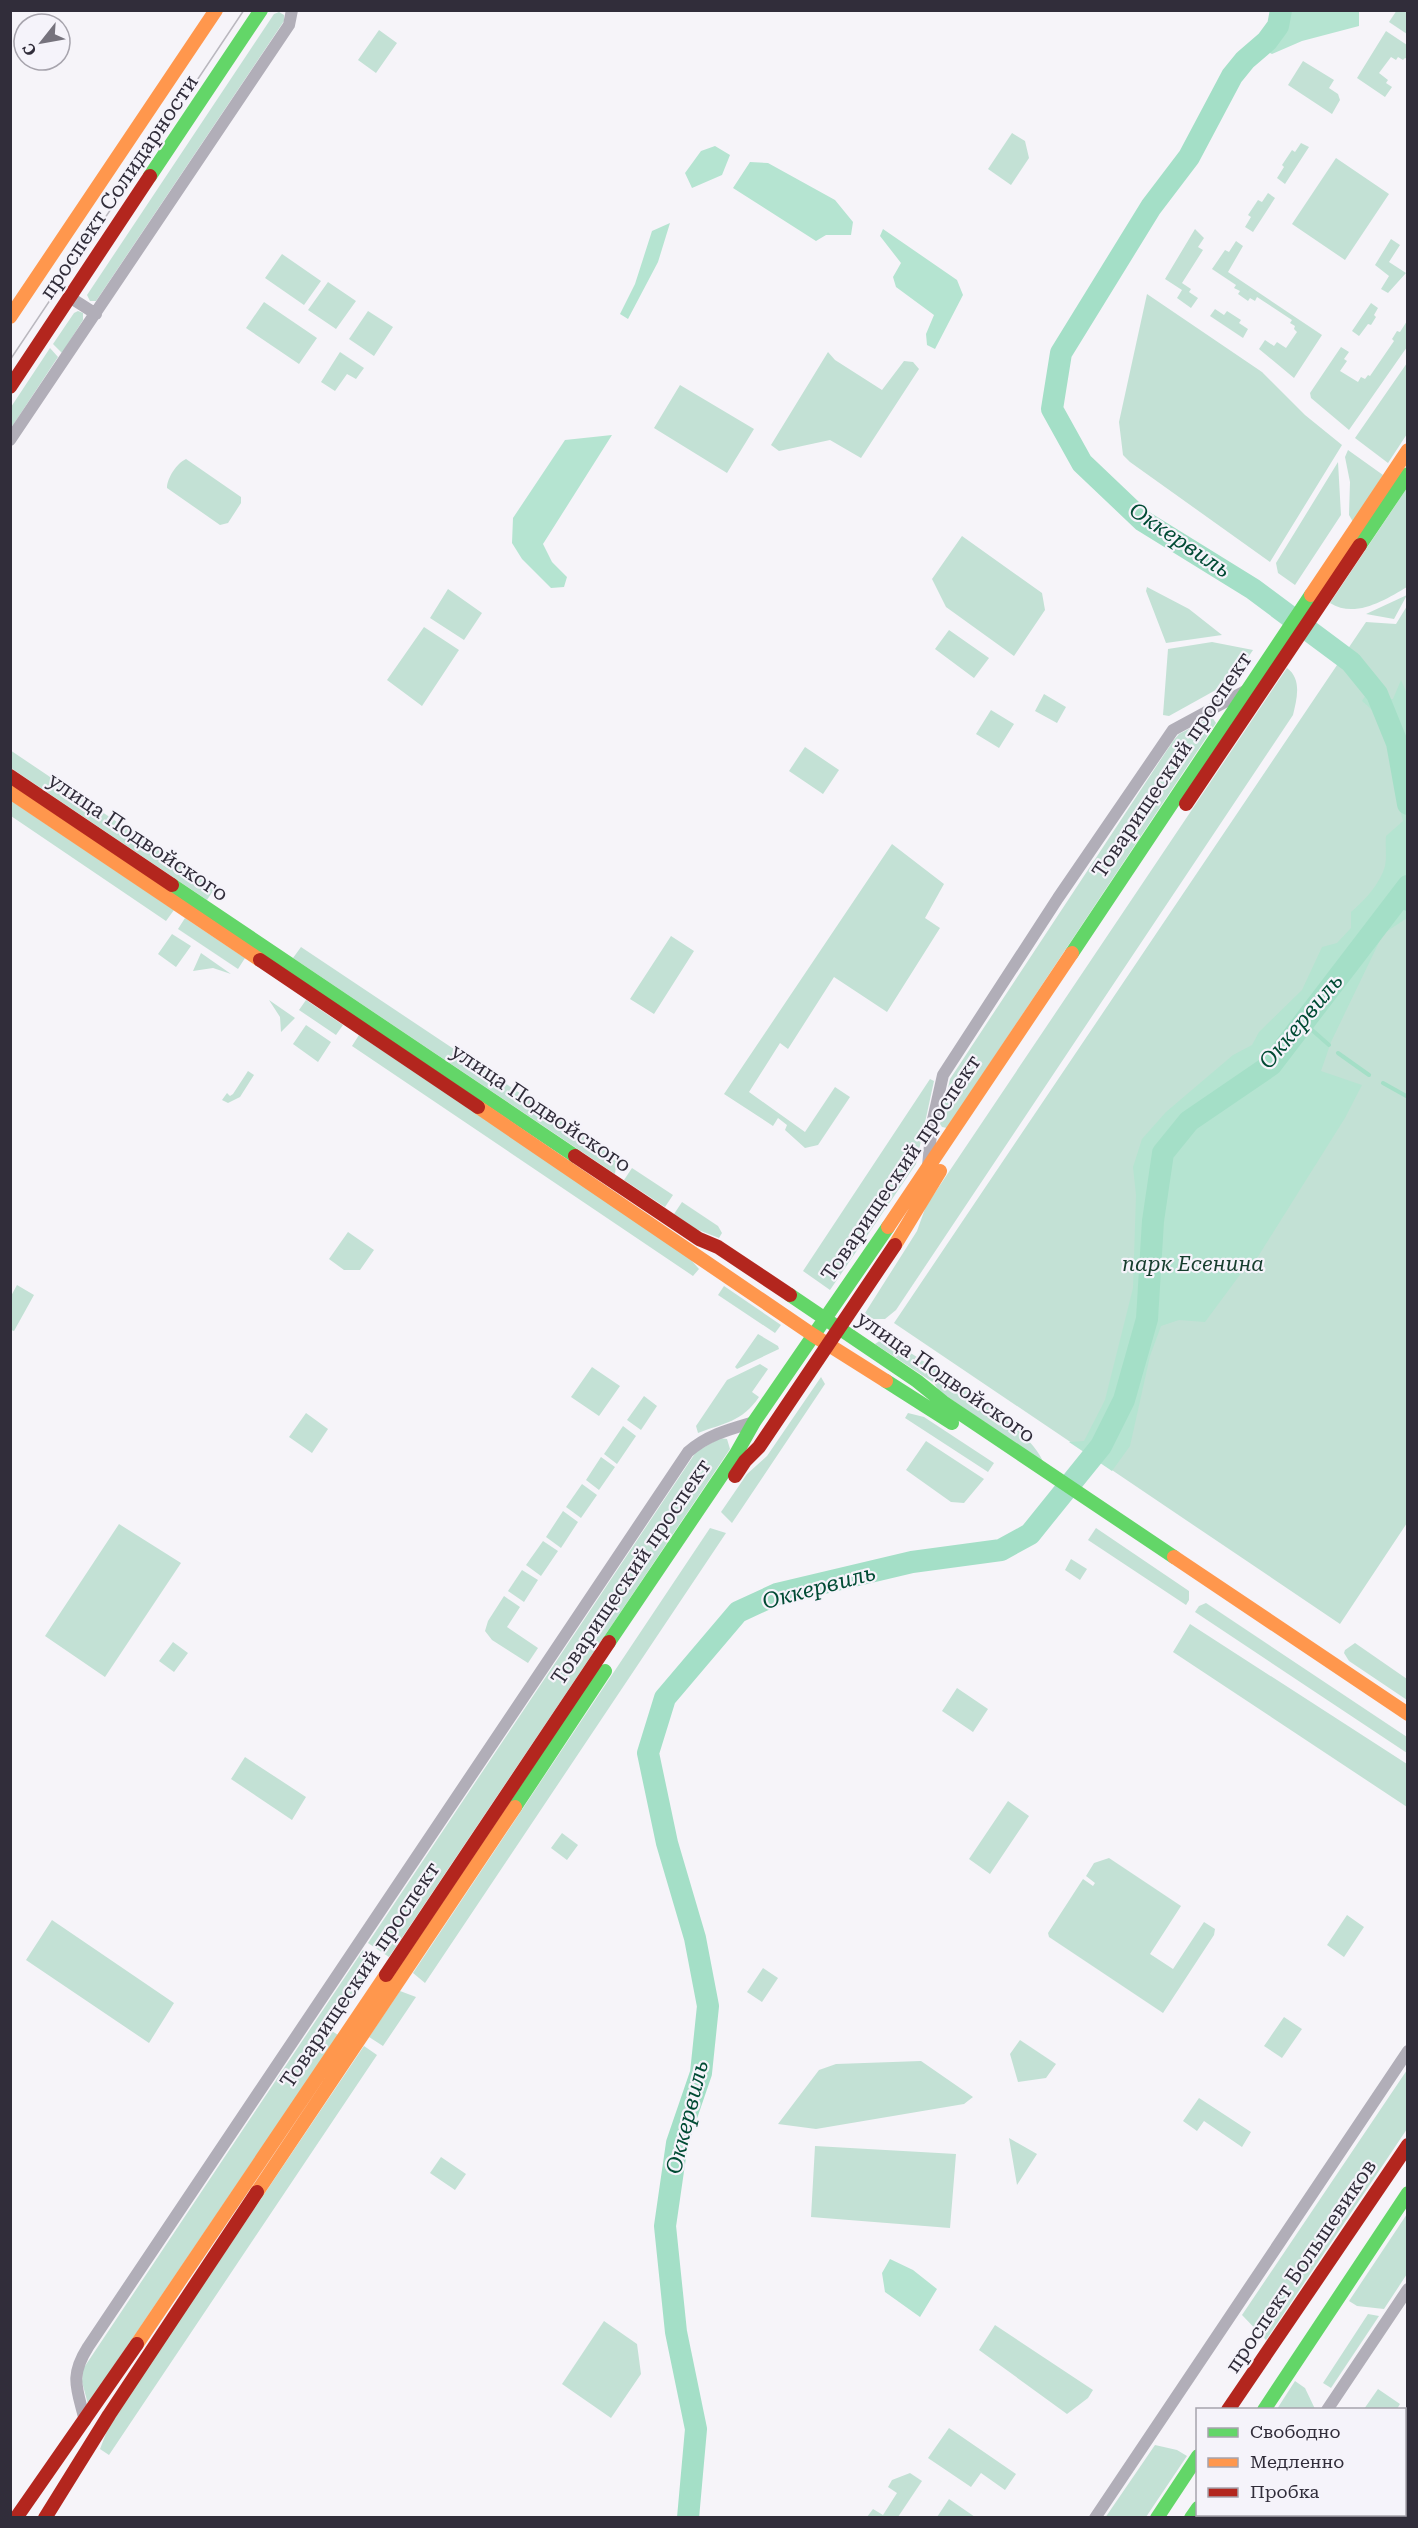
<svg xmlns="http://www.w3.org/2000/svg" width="1418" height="2528" font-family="'Roboto Serif',serif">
  <rect width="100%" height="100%" fill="#f6f4f9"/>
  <path fill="#c3e1d5" d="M 1397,10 L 1407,11 L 1407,34 L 1389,22 Z
    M 279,12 L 284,15 L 284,21 L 96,301 L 90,301 L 87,295 L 274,14 Z
    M 379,30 L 397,43 L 376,73 L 358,60 Z
    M 1386,31 L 1407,45 L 1408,59 L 1405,58 L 1403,60 L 1398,57 L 1396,60 L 1391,57 L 1379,73 L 1388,80 L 1386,83 L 1392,87 L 1385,97 L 1357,78 Z
    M 1303,61 L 1334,80 L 1329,88 L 1338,94 L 1340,100 L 1332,114 L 1288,85 Z
    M 1012,133 L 1025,141 L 1029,158 L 1011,185 L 988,169 Z
    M 1301,143 L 1309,147 L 1285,184 L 1277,178 L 1284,167 L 1282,165 L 1292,150 L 1295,152 Z
    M 1336,158 L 1389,194 L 1345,260 L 1292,224 Z
    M 1268,193 L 1275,198 L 1253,232 L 1245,227 L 1251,217 L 1248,215 L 1258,200 L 1262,202 Z
    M 1195,229 L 1204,238 L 1198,247 L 1203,250 L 1182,283 L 1191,289 L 1189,292 L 1198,298 L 1191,308 L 1177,298 L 1182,290 L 1165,279 Z
    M 1391,239 L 1400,245 L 1389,262 L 1406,273 L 1388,293 L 1381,289 L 1389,276 L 1375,265 Z
    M 1236,241 L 1243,246 L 1228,272 L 1322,335 L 1294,378 L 1259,349 L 1265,340 L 1274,346 L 1277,342 L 1286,348 L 1297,332 L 1294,329 L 1295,326 L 1290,323 L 1292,320 L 1257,297 L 1255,301 L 1250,298 L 1248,301 L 1238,294 L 1240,291 L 1234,288 L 1236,285 L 1212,269 L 1225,250 L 1229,252 Z
    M 282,254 L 321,281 L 304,305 L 265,278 Z
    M 328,282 L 356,301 L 336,329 L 308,310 Z
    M 1147,294 L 1262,372 L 1305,415 L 1342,445 L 1270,562 L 1130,462 L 1123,455 L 1119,422 Z
    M 264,302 L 317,338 L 299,364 L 246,328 Z
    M 1371,303 L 1378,308 L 1374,315 L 1376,317 L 1371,325 L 1368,324 L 1359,336 L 1352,331 Z
    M 1215,309 L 1224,315 L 1227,311 L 1241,320 L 1239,323 L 1248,329 L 1243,338 L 1210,316 Z
    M 78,311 L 83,313 L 83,320 L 62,353 L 53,344 L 74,313 Z
    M 368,311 L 393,327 L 374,356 L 349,339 Z
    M 1407,321 L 1407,347 L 1349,430 L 1311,398 L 1310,393 L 1341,347 L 1349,352 L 1344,359 L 1347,361 L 1340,371 L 1358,382 L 1361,377 L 1365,379 L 1368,375 L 1370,376 L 1394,341 L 1392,339 L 1397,331 L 1400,332 Z
    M 50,348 L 58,357 L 11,428 L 11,407 Z
    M 340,352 L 364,368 L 356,379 L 347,374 L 335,391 L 321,382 Z
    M 828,352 L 835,360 L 882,390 L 904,361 L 913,362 L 919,369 L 861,458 L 830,440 L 779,451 L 771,445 Z
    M 1407,363 L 1407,434 L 1388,463 L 1355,438 Z
    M 680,385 L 754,429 L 727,473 L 654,428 Z
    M 1348,450 L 1383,475 L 1353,522 L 1349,515 L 1350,482 L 1345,457 Z
    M 186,459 L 241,497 L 241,503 L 228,523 L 220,525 L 167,488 C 167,478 177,463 186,459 Z
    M 1338,462 L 1341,515 L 1295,585 L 1278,573 L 1276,563 Z
    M 1407,488 L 1407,587 C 1385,600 1355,619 1330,603 Z
    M 962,536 L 1042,593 L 1045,610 L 1014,656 L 946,607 L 932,579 Z
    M 1147,587 L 1189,609 L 1222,635 L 1166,643 L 1146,591 Z
    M 448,589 L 482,613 L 464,640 L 430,618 Z
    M 1407,595 L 1394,619 L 1366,614 Z
    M 1407,606 L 1407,1523 L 1340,1624 L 894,1323 L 1366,622 L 1396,624 Z
    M 424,627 L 459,650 L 422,706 L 387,680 Z
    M 949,630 L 989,658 L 974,678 L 935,649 Z
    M 1212,642 L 1253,650 L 1232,681 L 1169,716 L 1163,715 L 1168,649 Z
    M 1287,668 C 1302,679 1297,698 1293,715 L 896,1310 L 885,1319 L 872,1319 L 865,1313 L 917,1231 L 926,1206 Z
    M 1044,694 L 1066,707 L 1057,723 L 1035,711 Z
    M 991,710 L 1014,724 L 999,748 L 976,734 Z
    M 1212,717 L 1216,723 L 947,1128 L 942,1127 L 940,1124 L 950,1079 L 1173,741 L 1179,734 Z
    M 805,747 L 839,770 L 823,794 L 789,771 Z
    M 10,750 L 215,888 L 207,900 L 11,768 Z
    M 10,800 L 174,910 L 166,921 L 11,816 Z
    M 892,844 L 944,884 L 925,918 L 940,928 L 887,1012 L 834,977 L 788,1049 L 780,1043 L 749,1092 L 805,1132 L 835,1087 L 850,1097 L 818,1145 L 805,1148 L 785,1130 L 787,1125 L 778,1118 L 773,1126 L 724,1094 Z
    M 185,918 L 245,958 L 238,969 L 178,929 Z
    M 172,934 L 191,946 L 176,967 L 158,954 Z
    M 671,936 L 694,951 L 654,1014 L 630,999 Z
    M 301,947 L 617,1158 L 615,1174 L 293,958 Z
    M 201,953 L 231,974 L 213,968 L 193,971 Z
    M 269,1000 L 295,1018 L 281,1032 L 280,1017 Z
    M 306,1000 L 343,1025 L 336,1035 L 299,1010 Z
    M 306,1025 L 331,1042 L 318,1062 L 293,1044 Z
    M 359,1035 L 686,1254 L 699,1269 L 693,1276 L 352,1046 Z
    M 248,1071 L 254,1075 L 240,1097 L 228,1103 L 222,1100 L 227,1093 L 230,1096 L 233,1094 Z
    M 930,1079 L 934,1081 L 916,1164 L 830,1290 L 803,1271 Z
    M 632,1168 L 673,1195 L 665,1207 L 624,1180 Z
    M 682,1202 L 718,1226 L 722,1233 L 719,1238 L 696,1229 L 674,1214 Z
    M 348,1232 L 374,1250 L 360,1270 L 344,1270 L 329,1259 Z
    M 17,1285 L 34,1295 L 14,1331 L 11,1330 L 11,1296 Z
    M 724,1286 L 781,1325 L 775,1333 L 718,1295 Z
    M 758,1334 L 778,1346 L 779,1349 L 737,1369 L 735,1367 Z
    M 881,1340 L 894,1342 C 928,1365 1031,1427 1043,1462 L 939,1391 L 934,1383 L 875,1344 Z
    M 760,1364 L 768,1369 L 752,1392 L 759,1397 C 742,1422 724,1423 698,1433 L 696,1426 L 727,1380 Z
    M 592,1367 L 620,1386 L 599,1416 L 571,1397 Z
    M 821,1377 L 825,1384 L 732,1523 L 721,1512 L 747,1474 L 767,1456 Z
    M 644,1396 L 657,1406 L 641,1430 L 627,1420 Z
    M 306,1413 L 328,1429 L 312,1453 L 289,1437 Z
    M 908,1413 L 924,1417 L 994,1463 L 988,1472 L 905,1418 Z
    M 623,1426 L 636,1436 L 617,1464 L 604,1454 Z
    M 720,1438 L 727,1439 L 730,1449 L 389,1957 L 368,1943 L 696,1452 Z
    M 926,1441 L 984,1479 L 964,1503 L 951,1502 L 906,1470 Z
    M 601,1457 L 615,1467 L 599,1490 L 586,1480 Z
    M 582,1484 L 597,1495 L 581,1518 L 566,1507 Z
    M 563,1511 L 578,1522 L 561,1548 L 546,1537 Z
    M 119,1524 L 181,1563 L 105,1677 L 45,1636 Z
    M 710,1528 L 726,1533 L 425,1983 L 413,1973 Z
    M 1096,1528 L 1189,1591 L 1189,1600 L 1186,1605 L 1088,1540 Z
    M 543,1541 L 558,1551 L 541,1576 L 526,1565 Z
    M 1071,1559 L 1087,1569 L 1080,1580 L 1065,1570 Z
    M 522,1570 L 538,1580 L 524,1602 L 508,1591 Z
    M 504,1596 L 520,1607 L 507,1627 L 538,1648 L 528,1663 L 492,1640 L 485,1631 L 488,1621 Z
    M 1206,1603 L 1407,1737 L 1407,1753 L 1195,1612 L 1199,1606 Z
    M 1190,1624 L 1407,1764 L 1407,1807 L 1173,1652 Z
    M 173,1642 L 188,1653 L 174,1672 L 159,1661 Z
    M 1355,1643 L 1407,1679 L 1407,1700 L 1349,1661 L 1344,1653 L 1345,1650 Z
    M 957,1688 L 988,1709 L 973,1732 L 942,1711 Z
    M 245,1757 L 306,1797 L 292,1820 L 231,1779 Z
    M 1008,1801 L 1029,1816 L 990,1874 L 969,1859 Z
    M 562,1833 L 578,1845 L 567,1860 L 551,1848 Z
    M 1109,1858 L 1181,1906 L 1150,1954 L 1173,1969 L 1204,1922 L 1215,1929 L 1214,1935 L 1163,2013 L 1049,1937 L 1048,1933 L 1083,1879 L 1093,1886 L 1095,1883 L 1086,1876 L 1094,1863 Z
    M 1347,1915 L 1364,1927 L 1344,1957 L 1327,1945 Z
    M 52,1920 L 174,2003 L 149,2043 L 26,1960 Z
    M 363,1950 L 376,1959 L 329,2029 L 338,2035 L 88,2404 L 82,2382 L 83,2369 Z
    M 763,1968 L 778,1978 L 762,2002 L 747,1992 Z
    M 400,1991 L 416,1997 L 383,2046 L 369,2037 Z
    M 1284,2017 L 1302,2029 L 1282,2058 L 1264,2046 Z
    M 1020,2040 L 1056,2064 L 1046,2078 L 1018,2082 L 1010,2054 Z
    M 364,2046 L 377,2055 L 109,2455 L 100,2449 L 110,2423 Z
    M 921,2061 L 973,2097 L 964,2104 L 816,2129 L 778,2124 L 819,2070 L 836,2064 Z
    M 1407,2070 L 1407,2129 L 1266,2340 L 1242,2315 Z
    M 1199,2098 L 1251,2132 L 1242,2147 L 1204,2121 L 1197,2131 L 1183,2121 Z
    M 1009,2138 L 1037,2154 L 1017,2185 Z
    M 815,2146 L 956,2154 L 950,2228 L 811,2217 Z
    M 441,2157 L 466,2174 L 455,2190 L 430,2173 Z
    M 1407,2214 L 1407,2274 L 1384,2309 L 1357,2306 L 1349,2301 Z
    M 1368,2314 L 1379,2316 L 1331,2388 L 1323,2383 Z
    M 604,2321 L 637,2344 L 641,2374 L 611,2418 L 562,2384 Z
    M 995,2325 L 1093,2390 L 1088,2398 L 1067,2414 L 979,2350 Z
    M 1295,2381 L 1305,2388 L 1315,2409 L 1277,2409 Z
    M 1378,2389 L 1400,2404 L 1397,2409 L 1364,2409 Z
    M 1407,2427 L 1407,2517 L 1317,2517 L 1319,2514 L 1404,2514 L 1404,2428 Z
    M 949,2428 L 1016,2474 L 1005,2490 L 981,2473 L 971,2487 L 928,2458 Z
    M 1155,2445 L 1177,2450 L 1187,2456 L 1146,2517 L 1105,2518 Z
    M 910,2473 L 922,2481 L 898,2517 L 867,2517 L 873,2509 L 883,2515 L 897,2493 L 888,2487 L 892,2480 Z
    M 949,2499 L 975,2517 L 937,2517 Z"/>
  <path fill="#b5e4d1" d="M 1286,11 L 1359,11 L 1359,26 L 1302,41 L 1272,54 L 1264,50 L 1280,32 Z
    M 715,146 L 730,155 L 722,175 L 692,188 L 685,173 L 701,151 Z
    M 750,162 L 768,163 L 835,200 L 853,222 L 851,235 L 826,235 L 816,241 L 733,188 Z
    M 670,223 L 658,262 L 628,319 L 620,314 L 635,284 L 652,231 Z
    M 883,229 L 957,280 L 963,295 L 935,349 L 927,345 L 926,334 L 934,315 L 896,287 L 893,277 L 901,263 L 880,236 Z
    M 612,435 L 543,544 L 552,562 L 567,577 L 564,587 L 551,588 L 522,559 L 512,543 L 513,518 L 565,440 Z
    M 1401,680 L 1408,696 L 1407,918 L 1383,934 L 1331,1042 L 1321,1071 L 1362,1085 L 1345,1118 L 1254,1263 L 1245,1268 L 1205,1322 L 1179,1320 L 1161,1326 L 1150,1356 L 1130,1446 L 1112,1471 L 1069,1442 L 1084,1441 L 1105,1400 L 1133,1288 L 1136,1195 L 1133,1167 L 1142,1139 L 1166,1112 L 1233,1055 L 1252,1045 L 1259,1032 L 1302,990 L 1322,947 L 1337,943 L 1351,928 L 1351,912 C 1365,900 1380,884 1385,866 C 1387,857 1385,846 1386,836 L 1403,821 C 1400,810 1397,799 1395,789 C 1389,750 1397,730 1362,701 L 1367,693 L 1380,700 L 1393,699 Z
    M 890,2259 L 913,2270 L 937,2289 L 920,2317 L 885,2292 L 882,2273 Z"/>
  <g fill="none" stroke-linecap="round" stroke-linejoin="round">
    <path stroke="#a4dfc7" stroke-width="4" d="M 1396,902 L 1408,910
      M 1303,1022 L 1329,1045
      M 1338,1053 L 1369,1075
      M 1383,1083 L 1408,1097"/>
    <path stroke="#a4dfc7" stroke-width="22" d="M 1281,10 L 1278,26 L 1267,41 L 1245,60 L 1232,76 L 1189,157 L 1151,207 L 1061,353 L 1052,409 L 1082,463 L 1143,521 L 1253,589 L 1351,662 L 1377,694 L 1397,743 L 1408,804
      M 688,2518 L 696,2429 L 676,2332 L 665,2226 L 677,2143 L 701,2073 L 708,2006 L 695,1938 L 667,1843 L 648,1753 L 665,1698 L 738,1612 L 777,1594 L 912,1562 L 1001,1550 L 1030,1534 L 1101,1446 L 1124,1400 L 1147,1319 L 1153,1221 L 1163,1153 L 1189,1121 L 1271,1065 L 1408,886"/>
    <path stroke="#b1aeb8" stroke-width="12" d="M 71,298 L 96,314
      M 10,440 L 289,25 L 292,10
      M 928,1166 L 932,1124 L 943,1075 L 1058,898 L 1173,730 L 1247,690
      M 1327,2410 L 1408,2289
      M 85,2421 C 77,2388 69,2377 88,2347 L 688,1452 C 707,1435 730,1429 754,1422
      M 1095,2518 L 1408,2051
      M 1255,2518 L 1257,2514"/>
    <path stroke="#63d668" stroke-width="14" d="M 150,176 L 261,10
      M 1360,545 L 1408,474
      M 172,885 L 575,1156
      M 1072,953 L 1311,595
      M 790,1295 L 917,1381 L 943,1402 L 1174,1557
      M 886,1381 L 952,1423
      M 609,1642 L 736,1454 L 754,1422 L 888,1227
      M 515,1807 L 605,1671
      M 1264,2410 L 1408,2193
      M 1157,2518 L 1198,2456
      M 1191,2518 L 1198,2508"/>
    <path stroke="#ff974d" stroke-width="14" d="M 10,317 L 216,10
      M 1311,595 L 1408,450
      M 10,792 L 260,960
      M 478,1107 L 813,1335 L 886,1381
      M 888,1227 L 1072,953
      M 895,1245 L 940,1171
      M 1174,1557 L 1408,1714
      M 257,2192 L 515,1807
      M 137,2344 L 386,1975"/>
    <path stroke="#b3261e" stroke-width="14" d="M 10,387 L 150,176
      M 10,776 L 172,885
      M 1186,804 L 1360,545
      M 260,960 L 478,1107
      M 575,1156 L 699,1239 L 718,1247 L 790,1295
      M 735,1476 L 745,1461 L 759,1447 L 895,1245
      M 386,1975 L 609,1642
      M 1228,2410 L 1408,2145
      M 16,2518 L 137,2344
      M 45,2518 L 109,2415 L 257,2192"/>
    <path stroke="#bab8bf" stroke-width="1.5" d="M 10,360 L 244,10"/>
  </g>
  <g text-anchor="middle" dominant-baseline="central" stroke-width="4.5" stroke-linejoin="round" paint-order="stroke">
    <g font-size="21" fill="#312d3a" stroke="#f5f3fa">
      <text transform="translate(119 187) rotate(-56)">проспект Солидарности</text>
      <text transform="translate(1172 765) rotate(-56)">Товарищеский проспект</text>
      <text transform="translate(138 837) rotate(34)">улица Подвойского</text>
      <text transform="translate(541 1108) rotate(34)">улица Подвойского</text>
      <text transform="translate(901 1168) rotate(-56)">Товарищеский проспект</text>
      <text transform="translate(946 1377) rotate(35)">улица Подвойского</text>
      <text transform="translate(631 1572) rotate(-56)">Товарищеский проспект</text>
      <text transform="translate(360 1975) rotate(-56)">Товарищеский проспект</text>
      <text transform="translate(1301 2266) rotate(-56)">проспект Большевиков</text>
    </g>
    <g font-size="21" font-style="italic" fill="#173e2e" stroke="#f5f3fa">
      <text x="1193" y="1264">парк Есенина</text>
    </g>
    <g font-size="22" font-style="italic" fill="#004b34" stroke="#f5f3fa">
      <text transform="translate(1180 540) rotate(34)">Оккервиль</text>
      <text transform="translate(1301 1021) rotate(-50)">Оккервиль</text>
      <text transform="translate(819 1587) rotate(-15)">Оккервиль</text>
      <text transform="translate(687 2117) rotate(-76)">Оккервиль</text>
    </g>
  </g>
  <rect width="1418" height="2528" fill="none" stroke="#312d3a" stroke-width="24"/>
  <rect x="1196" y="2408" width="210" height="108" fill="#f5f3fa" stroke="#a7a4ad" stroke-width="1.5"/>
  <rect x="1208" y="2428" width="30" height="9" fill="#63d668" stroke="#a7a4ad" stroke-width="1.5"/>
  <text x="1250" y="2438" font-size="18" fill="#312d3a">Свободно</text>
  <rect x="1208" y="2458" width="30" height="9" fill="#ff974d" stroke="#a7a4ad" stroke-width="1.5"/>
  <text x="1250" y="2468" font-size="18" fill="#312d3a">Медленно</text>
  <rect x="1208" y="2488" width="30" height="9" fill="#b3261e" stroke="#a7a4ad" stroke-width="1.5"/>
  <text x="1250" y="2498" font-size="18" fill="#312d3a">Пробка</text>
  <g transform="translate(42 42) rotate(239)"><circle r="28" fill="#f5f3fa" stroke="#a7a4ad" stroke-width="1.5"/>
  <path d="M0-4.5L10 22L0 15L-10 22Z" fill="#76737d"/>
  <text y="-9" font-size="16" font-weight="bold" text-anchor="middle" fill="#312d3a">С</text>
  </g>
</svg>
